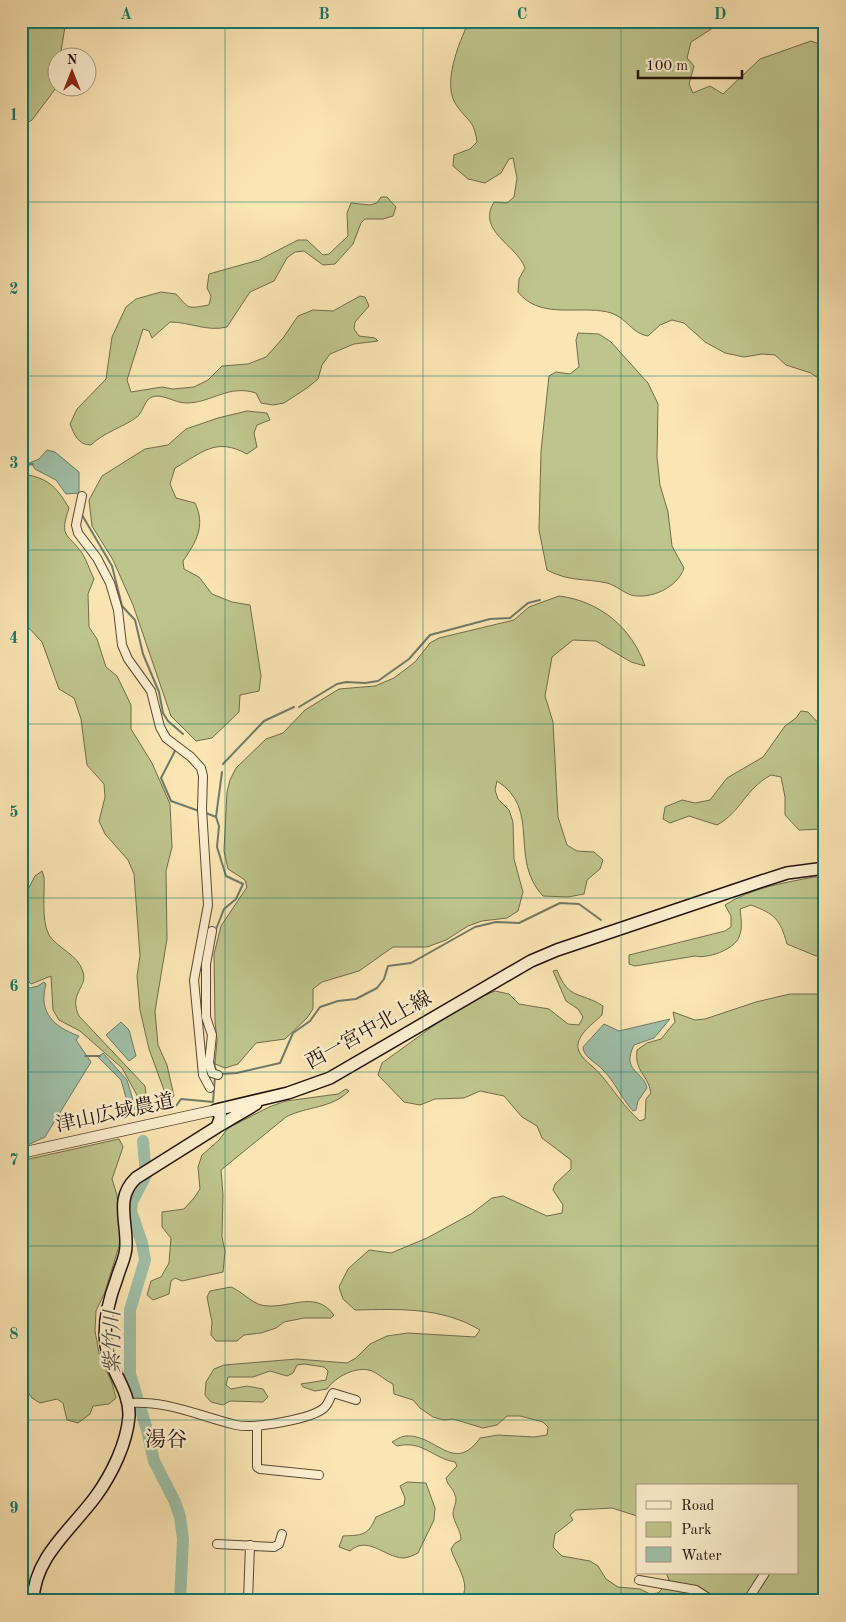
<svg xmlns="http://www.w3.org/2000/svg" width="846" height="1622" font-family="'Old Standard TT','Noto Serif JP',serif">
  <rect width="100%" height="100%" fill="#fbe5b3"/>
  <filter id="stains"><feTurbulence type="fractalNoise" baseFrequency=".004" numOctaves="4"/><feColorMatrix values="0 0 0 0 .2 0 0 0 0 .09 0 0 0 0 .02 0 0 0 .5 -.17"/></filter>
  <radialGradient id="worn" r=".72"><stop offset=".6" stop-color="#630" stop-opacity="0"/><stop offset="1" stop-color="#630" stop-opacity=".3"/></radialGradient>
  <path fill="#bec58c" stroke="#706c4b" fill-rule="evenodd" d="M 27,21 L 66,21 L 60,57 L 58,58 L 56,88 L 32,120 L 22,126 L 21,44 Z
    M 469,21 L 721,21 L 719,24 L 691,42 L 687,58 L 694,66 L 689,84 L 693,93 L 710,86 L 723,94 L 760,59 L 811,41 L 825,46 L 825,383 L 811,373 L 786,365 L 775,355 L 762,354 L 744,357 L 725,353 L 705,342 L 684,323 L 672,320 L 660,325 L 648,336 C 629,333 627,314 602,311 C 572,307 539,318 518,292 L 519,279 L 525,268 C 517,245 476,231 494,202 L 507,203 L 514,197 L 517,178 L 513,158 L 509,159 L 501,173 L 485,183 L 468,179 L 453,166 L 454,155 L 470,149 L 477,142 C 474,120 469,123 457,106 C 441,85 459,43 469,21 Z
    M 381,197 L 387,197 L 396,207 L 393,216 L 383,219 L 365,219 L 361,223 L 353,244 L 335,264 L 323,265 L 304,251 L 295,252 L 287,258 L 274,281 L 250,292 L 227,327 C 207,332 190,322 170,322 L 152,338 L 149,331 L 143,329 L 127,380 L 131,392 L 162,387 L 173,389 L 194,387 L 208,380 L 222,366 L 248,364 L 266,357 L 283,338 L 298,316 L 313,310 L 333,311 L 360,296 L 365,297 L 369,306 L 355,322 L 354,329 L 359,336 L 375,338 L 378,341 L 354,344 L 330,354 L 322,365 L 318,379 L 307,388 L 284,403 L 273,405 L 261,403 L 256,393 C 228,384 212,403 186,403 C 175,403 162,393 152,397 C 145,399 143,412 137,417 C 122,428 104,432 91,445 C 78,445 74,434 70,424 L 77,409 L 106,379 L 112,337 L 126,307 L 136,299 L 161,292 L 176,294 C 190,309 186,309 209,305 L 211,296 L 207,288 L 209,274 L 259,260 L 298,240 L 307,240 L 323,255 L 329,254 L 348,236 L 347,213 L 351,203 L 370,205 L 377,203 Z
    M 578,333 L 599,334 L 611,342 L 648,383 L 658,404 L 657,457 L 660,485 L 668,512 L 672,546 L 684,568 C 678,587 651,600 631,595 C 623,592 615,585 607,583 C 584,578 570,582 547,570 L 539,530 L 541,451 L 549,376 L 556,372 L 570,374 L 579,367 L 576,340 Z
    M 247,411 L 267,413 L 270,420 L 257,425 L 254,433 L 257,447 L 247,454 C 216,437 203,452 175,468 L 170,484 L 176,498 L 195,503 C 206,526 196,542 183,561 L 184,569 L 199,577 L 212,594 L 232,602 L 250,605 L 261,676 L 259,691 L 240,695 L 239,712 L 212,738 L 196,741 L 171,716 L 133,605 L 113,560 L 92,526 L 89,500 L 102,476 L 145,449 L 168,445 L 186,429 L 218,418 Z
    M 21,474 C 47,477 56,486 69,508 C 59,538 67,532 82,553 C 87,561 90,571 94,579 L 88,594 L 89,627 L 97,639 L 106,667 L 117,676 L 131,705 L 131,729 L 152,763 L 170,804 L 172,847 L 166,871 L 167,939 L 155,1011 L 158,1045 L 167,1065 L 174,1096 L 168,1101 L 149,1049 L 140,1010 L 137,976 L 140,956 L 134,874 L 128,860 L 105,834 L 99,821 L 105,797 L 104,784 L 87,765 L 81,719 L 74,698 L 59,689 L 42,642 L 26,625 L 21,602 Z
    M 559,596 C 600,601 632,628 645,666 L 631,662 L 596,641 L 573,640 L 552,657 L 545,696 L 553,722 L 558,817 L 567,845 L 577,851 L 594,852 L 603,860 L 600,869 L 587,880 L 584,894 L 568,897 L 543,896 C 508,859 542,809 497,781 L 495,790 L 498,799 L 509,810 L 513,822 L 514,859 L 523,892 L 518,911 L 507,918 L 482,921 L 468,926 L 446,940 L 427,947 L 393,947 L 359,971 L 322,982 L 313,989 L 313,1009 L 307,1018 L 285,1039 L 256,1043 L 238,1064 L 225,1068 L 215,1064 L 217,1040 L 215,1021 L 214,954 L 221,926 L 247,887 L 245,880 L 228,869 L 224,851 L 227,792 L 230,780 L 236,768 L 266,739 L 283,733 L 305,710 L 339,689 L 375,686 L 394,678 L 415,662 L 430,643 L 439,638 L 514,620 L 529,607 Z
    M 801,711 L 808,712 L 825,730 L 825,829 L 799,830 L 785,815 L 785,797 L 781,777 L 771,775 C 745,789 741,812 717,825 L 689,816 L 670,823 L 663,819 L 665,807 L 682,800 L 695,803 L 710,800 L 727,778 L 763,757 L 785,726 L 796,718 Z
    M 42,871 L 44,877 C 45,893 41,920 49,935 C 58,949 78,954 83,972 C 88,988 68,993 79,1016 L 145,1086 L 146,1093 L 138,1097 L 122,1068 L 80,1031 L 59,1020 L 53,1010 L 51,976 L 31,984 C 15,969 21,920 21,898 L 24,897 L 35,876 Z
    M 814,877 L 825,877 L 825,955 L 816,956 L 787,944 C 780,919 775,914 751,905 L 740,909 C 741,919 743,928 739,937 C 734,950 707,959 695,956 L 635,966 L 629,964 L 629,955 L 725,931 L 731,927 L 731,916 L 725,905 C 751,888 783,883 814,877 Z
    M 557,970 C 569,1001 580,991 603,1006 L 602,1015 C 594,1023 576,1035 578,1048 C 580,1059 594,1066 600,1074 C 614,1090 624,1107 640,1121 L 645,1119 L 646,1099 L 651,1093 C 648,1074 634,1072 637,1050 L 647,1043 L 661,1039 L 675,1022 L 673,1012 L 695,1020 L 705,1019 L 756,1002 L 790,994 L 825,994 L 825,1601 L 458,1601 C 475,1588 455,1564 451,1549 L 455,1543 L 461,1540 C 461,1530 454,1523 453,1514 C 453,1507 458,1502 455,1495 C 453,1488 447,1485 446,1478 L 457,1466 L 455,1462 C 432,1458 423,1440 397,1446 L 392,1442 C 396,1440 401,1436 406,1436 C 436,1434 454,1475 480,1438 L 498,1435 L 534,1437 L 547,1435 L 548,1427 L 543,1422 L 520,1416 L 507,1416 L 497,1425 L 483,1428 L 453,1419 L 444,1420 L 433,1417 L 420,1408 L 413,1400 L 394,1394 L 393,1384 C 386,1381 379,1374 372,1371 C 357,1365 335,1377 327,1389 L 315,1391 L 303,1387 L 301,1384 L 326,1380 L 328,1371 L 324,1367 L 304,1364 L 297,1365 L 293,1373 L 287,1376 L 270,1371 L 253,1377 L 228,1377 L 226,1385 L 231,1389 L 247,1386 L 263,1389 L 268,1397 L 263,1402 L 230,1401 L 223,1405 L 211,1402 L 205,1395 L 206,1382 L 214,1369 L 224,1365 L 297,1359 L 347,1363 L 356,1358 L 370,1344 L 387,1336 L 408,1333 L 475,1337 L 480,1330 C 442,1307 399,1309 355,1310 L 343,1299 L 339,1287 L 348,1269 L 369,1250 L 391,1253 L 427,1238 L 471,1214 L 492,1198 L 503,1196 L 547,1216 L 562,1213 L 563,1205 L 553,1190 L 555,1184 L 571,1169 L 571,1160 L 542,1138 L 537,1126 L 522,1117 L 504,1096 L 480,1091 L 464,1098 L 435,1099 L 420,1105 L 404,1102 L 378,1075 L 382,1063 L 436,1024 L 476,999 L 495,991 L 509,994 L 519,1004 L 549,1009 L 568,1024 L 579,1025 L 583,1017 L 578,1009 L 566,1001 L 553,971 ZM 637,1486 L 797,1486 L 797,1573 L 666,1573 L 670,1582 L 668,1588 L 664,1587 L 658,1593 L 650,1594 L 640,1589 L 618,1587 L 606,1579 L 598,1566 L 590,1561 L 562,1556 L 553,1547 L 555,1534 L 573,1520 L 570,1515 L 576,1510 L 612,1508 L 637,1516 Z
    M 346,1089 L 349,1091 C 331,1109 307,1106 286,1117 L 221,1170 L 223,1195 L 222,1237 L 225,1251 L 223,1272 L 182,1281 L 175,1278 L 171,1281 L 169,1294 L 153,1300 L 147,1295 L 151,1281 L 161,1277 L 169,1263 L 171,1238 L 162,1227 L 162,1212 L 184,1209 L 194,1198 L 200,1189 L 198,1167 L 202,1155 L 219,1140 L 228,1128 L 269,1107 L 286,1101 L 338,1094 Z
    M 119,1139 L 123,1147 L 112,1179 L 117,1195 L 121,1228 L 119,1246 L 105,1292 L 96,1311 L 95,1331 L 99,1353 L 112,1383 L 116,1398 L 109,1404 L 93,1406 L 90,1414 L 78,1423 L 67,1420 L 63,1403 L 57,1399 L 40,1403 L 32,1398 L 21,1383 L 21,1166 L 29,1159 Z
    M 231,1287 C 241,1291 251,1302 261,1305 C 288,1311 314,1288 334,1315 L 331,1318 L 304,1318 L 284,1322 L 276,1328 L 261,1333 L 244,1335 L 237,1341 L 216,1341 L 211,1335 L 212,1322 L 207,1297 L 210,1291 Z
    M 407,1482 L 426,1483 L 435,1508 L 434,1520 L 418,1553 C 414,1555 408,1558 403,1558 C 384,1557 368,1535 350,1551 L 339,1547 L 343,1536 C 362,1535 368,1536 376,1517 L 404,1505 L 405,1498 L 400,1486 Z"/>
  <path fill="#9fc0a8" stroke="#6d7a69" d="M 47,450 L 55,452 L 79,472 L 79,493 L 66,494 L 56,480 L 35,469 L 32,464 L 27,464 L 39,459 Z
    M 21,980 L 30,988 L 38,986 L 44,982 L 46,984 C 38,1013 54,1027 79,1036 L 76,1040 L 91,1062 L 45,1137 L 21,1148 Z
    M 670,1019 L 654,1038 L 634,1045 C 621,1072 643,1070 647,1088 L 638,1101 L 636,1110 L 633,1111 C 621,1098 615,1082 603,1070 C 597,1063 583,1057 583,1047 L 604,1024 L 619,1031 Z
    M 121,1022 L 129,1030 L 136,1056 L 129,1061 L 106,1035 Z
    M 103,1053 L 127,1080 L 136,1110 L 138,1113 L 131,1115 L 121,1080 L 98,1057 Z"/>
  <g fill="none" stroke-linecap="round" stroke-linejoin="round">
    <path stroke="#6d7a69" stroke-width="2" d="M 21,466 L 33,464
      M 82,515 L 112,566 L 122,606 L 135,620 L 143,654 L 159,692 L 163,713 L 168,721 L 183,734
      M 299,707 L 337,684 L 346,682 L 365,683 L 378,681 L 409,659 L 430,635 L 490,619 L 510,618 L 528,603 L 540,600
      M 176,749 L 161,778 L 171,801 L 199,811
      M 223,764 L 264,721 L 294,707
      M 206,813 L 216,817
      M 215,932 L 224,909 L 236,899 L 243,884 L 226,876 L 217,847 L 219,826 L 216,817 L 222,772
      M 209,1010 L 210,993
      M 85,1056 L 100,1056
      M 213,1059 L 216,1071
      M 220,1074 L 237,1073 L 280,1063 L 293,1033 L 310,1021 L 320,1007 L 338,1001 L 356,999 L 377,988 L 384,979 L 388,966 L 411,963 L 475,927 L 496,922 L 519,923 L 560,903 L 579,904 L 601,920
      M 176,1106 L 181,1099 L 213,1102 L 215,1076"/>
    <path stroke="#9fc0a8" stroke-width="12" d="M 143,1141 L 146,1175 L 132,1202 L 131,1211 L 142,1243 L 145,1260 L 130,1310 L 130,1374 L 147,1430 L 154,1461 L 175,1502 L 180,1517 L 183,1539 L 180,1601"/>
    <defs>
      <path id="minor" d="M 82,496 L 76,525 L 78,533 L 97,558 L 110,583 L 118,610 L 122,645 L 128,659 L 151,691 L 160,727 L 166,738 L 191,757 L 201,768 L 203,776 L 202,809 L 208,905 L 194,980 L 203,1075 L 210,1088
        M 212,931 L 206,964 L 206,1017 L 212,1035 L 209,1063 L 212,1073 L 218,1075
        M 128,1403 C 167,1400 199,1416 236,1425 C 253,1429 314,1419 325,1407 C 329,1403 330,1397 333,1393 L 356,1400
        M 257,1426 L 257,1467 L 260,1469 L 319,1475
        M 217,1544 L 274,1547 L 279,1544 L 282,1534
        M 639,1580 L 696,1590 L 713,1601
        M 248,1601 L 250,1545
        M 747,1601 L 765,1573"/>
      <path id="tertiary" d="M 21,1153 L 216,1110"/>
      <path id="secondary" d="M 217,1127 L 256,1104
        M 33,1601 C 34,1557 72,1529 96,1496 C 112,1474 127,1443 129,1416 C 130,1389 109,1370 106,1345 C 103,1323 109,1299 117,1278 C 120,1267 126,1257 126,1246 C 127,1220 115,1198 136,1178 L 217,1127 L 221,1116 L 216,1110 L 288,1093 L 330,1078 L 531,961 L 557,950 L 762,881 L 787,873 L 825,868"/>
    </defs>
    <use href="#minor" stroke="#594734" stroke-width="10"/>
    <use href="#tertiary" stroke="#594734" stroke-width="12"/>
    <use href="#secondary" stroke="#23120a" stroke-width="14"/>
    <use href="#minor" stroke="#fceece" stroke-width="8"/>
    <use href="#tertiary" stroke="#fceece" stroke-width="10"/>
    <use href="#secondary" stroke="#fceece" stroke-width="11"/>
  </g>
  <path fill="none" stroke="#0f766e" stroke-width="1" stroke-opacity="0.55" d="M 225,21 L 225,1601M 423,21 L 423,1601M 621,21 L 621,1601M 21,202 L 825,202M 21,376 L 825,376M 21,550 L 825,550M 21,724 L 825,724M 21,898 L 825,898M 21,1072 L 825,1072M 21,1246 L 825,1246M 21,1420 L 825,1420"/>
  <g text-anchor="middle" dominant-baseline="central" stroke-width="4.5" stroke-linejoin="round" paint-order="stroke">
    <g font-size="20" fill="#23120a" stroke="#fceece">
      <text transform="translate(369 1031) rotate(-29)">西一宮中北上線</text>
      <text transform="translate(115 1114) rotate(-12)">津山広域農道</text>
    </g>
    <g font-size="21" font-style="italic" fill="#4e4f41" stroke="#fceece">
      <text transform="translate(113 1342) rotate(-90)">紫竹川</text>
    </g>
    <g font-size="21" fill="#23120a" stroke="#fceece">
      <text x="166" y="1440">湯谷</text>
    </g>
  </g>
  <rect width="846" height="1622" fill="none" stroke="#fbe5b3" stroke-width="55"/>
  <rect x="636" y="1484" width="162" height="90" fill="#fceece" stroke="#a59680"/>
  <rect x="646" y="1501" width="25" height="8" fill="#fceece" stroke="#a59680"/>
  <text x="681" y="1510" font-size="15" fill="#23120a">Road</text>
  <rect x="646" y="1522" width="25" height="15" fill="#bec58c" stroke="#a59680"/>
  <text x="681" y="1534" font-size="15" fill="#23120a">Park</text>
  <rect x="646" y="1547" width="25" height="15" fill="#9fc0a8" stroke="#a59680"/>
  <text x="681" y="1560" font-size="15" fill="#23120a">Water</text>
  <g transform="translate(72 72)"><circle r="24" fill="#fceece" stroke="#a59680"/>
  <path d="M0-4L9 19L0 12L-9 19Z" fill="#8f2418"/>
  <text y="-8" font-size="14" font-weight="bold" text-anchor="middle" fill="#23120a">N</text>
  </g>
  <path d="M638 70v8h104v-8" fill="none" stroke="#23120a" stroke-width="2.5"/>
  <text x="646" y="70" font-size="15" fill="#23120a" stroke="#fceece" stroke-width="4" paint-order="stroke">100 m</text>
  <rect x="28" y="28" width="790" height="1566" fill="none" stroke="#0f766e" stroke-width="2"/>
  <g font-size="16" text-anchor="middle" font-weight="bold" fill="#0f766e">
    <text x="126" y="19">A</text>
    <text x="324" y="19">B</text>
    <text x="522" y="19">C</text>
    <text x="720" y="19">D</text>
    <text x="14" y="120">1</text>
    <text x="14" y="294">2</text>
    <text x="14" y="468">3</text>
    <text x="14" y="643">4</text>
    <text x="14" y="817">5</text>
    <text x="14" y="991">6</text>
    <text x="14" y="1165">7</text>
    <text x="14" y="1339">8</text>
    <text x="14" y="1513">9</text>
  </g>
  <rect width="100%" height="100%" filter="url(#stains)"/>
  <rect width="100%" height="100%" fill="url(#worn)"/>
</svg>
